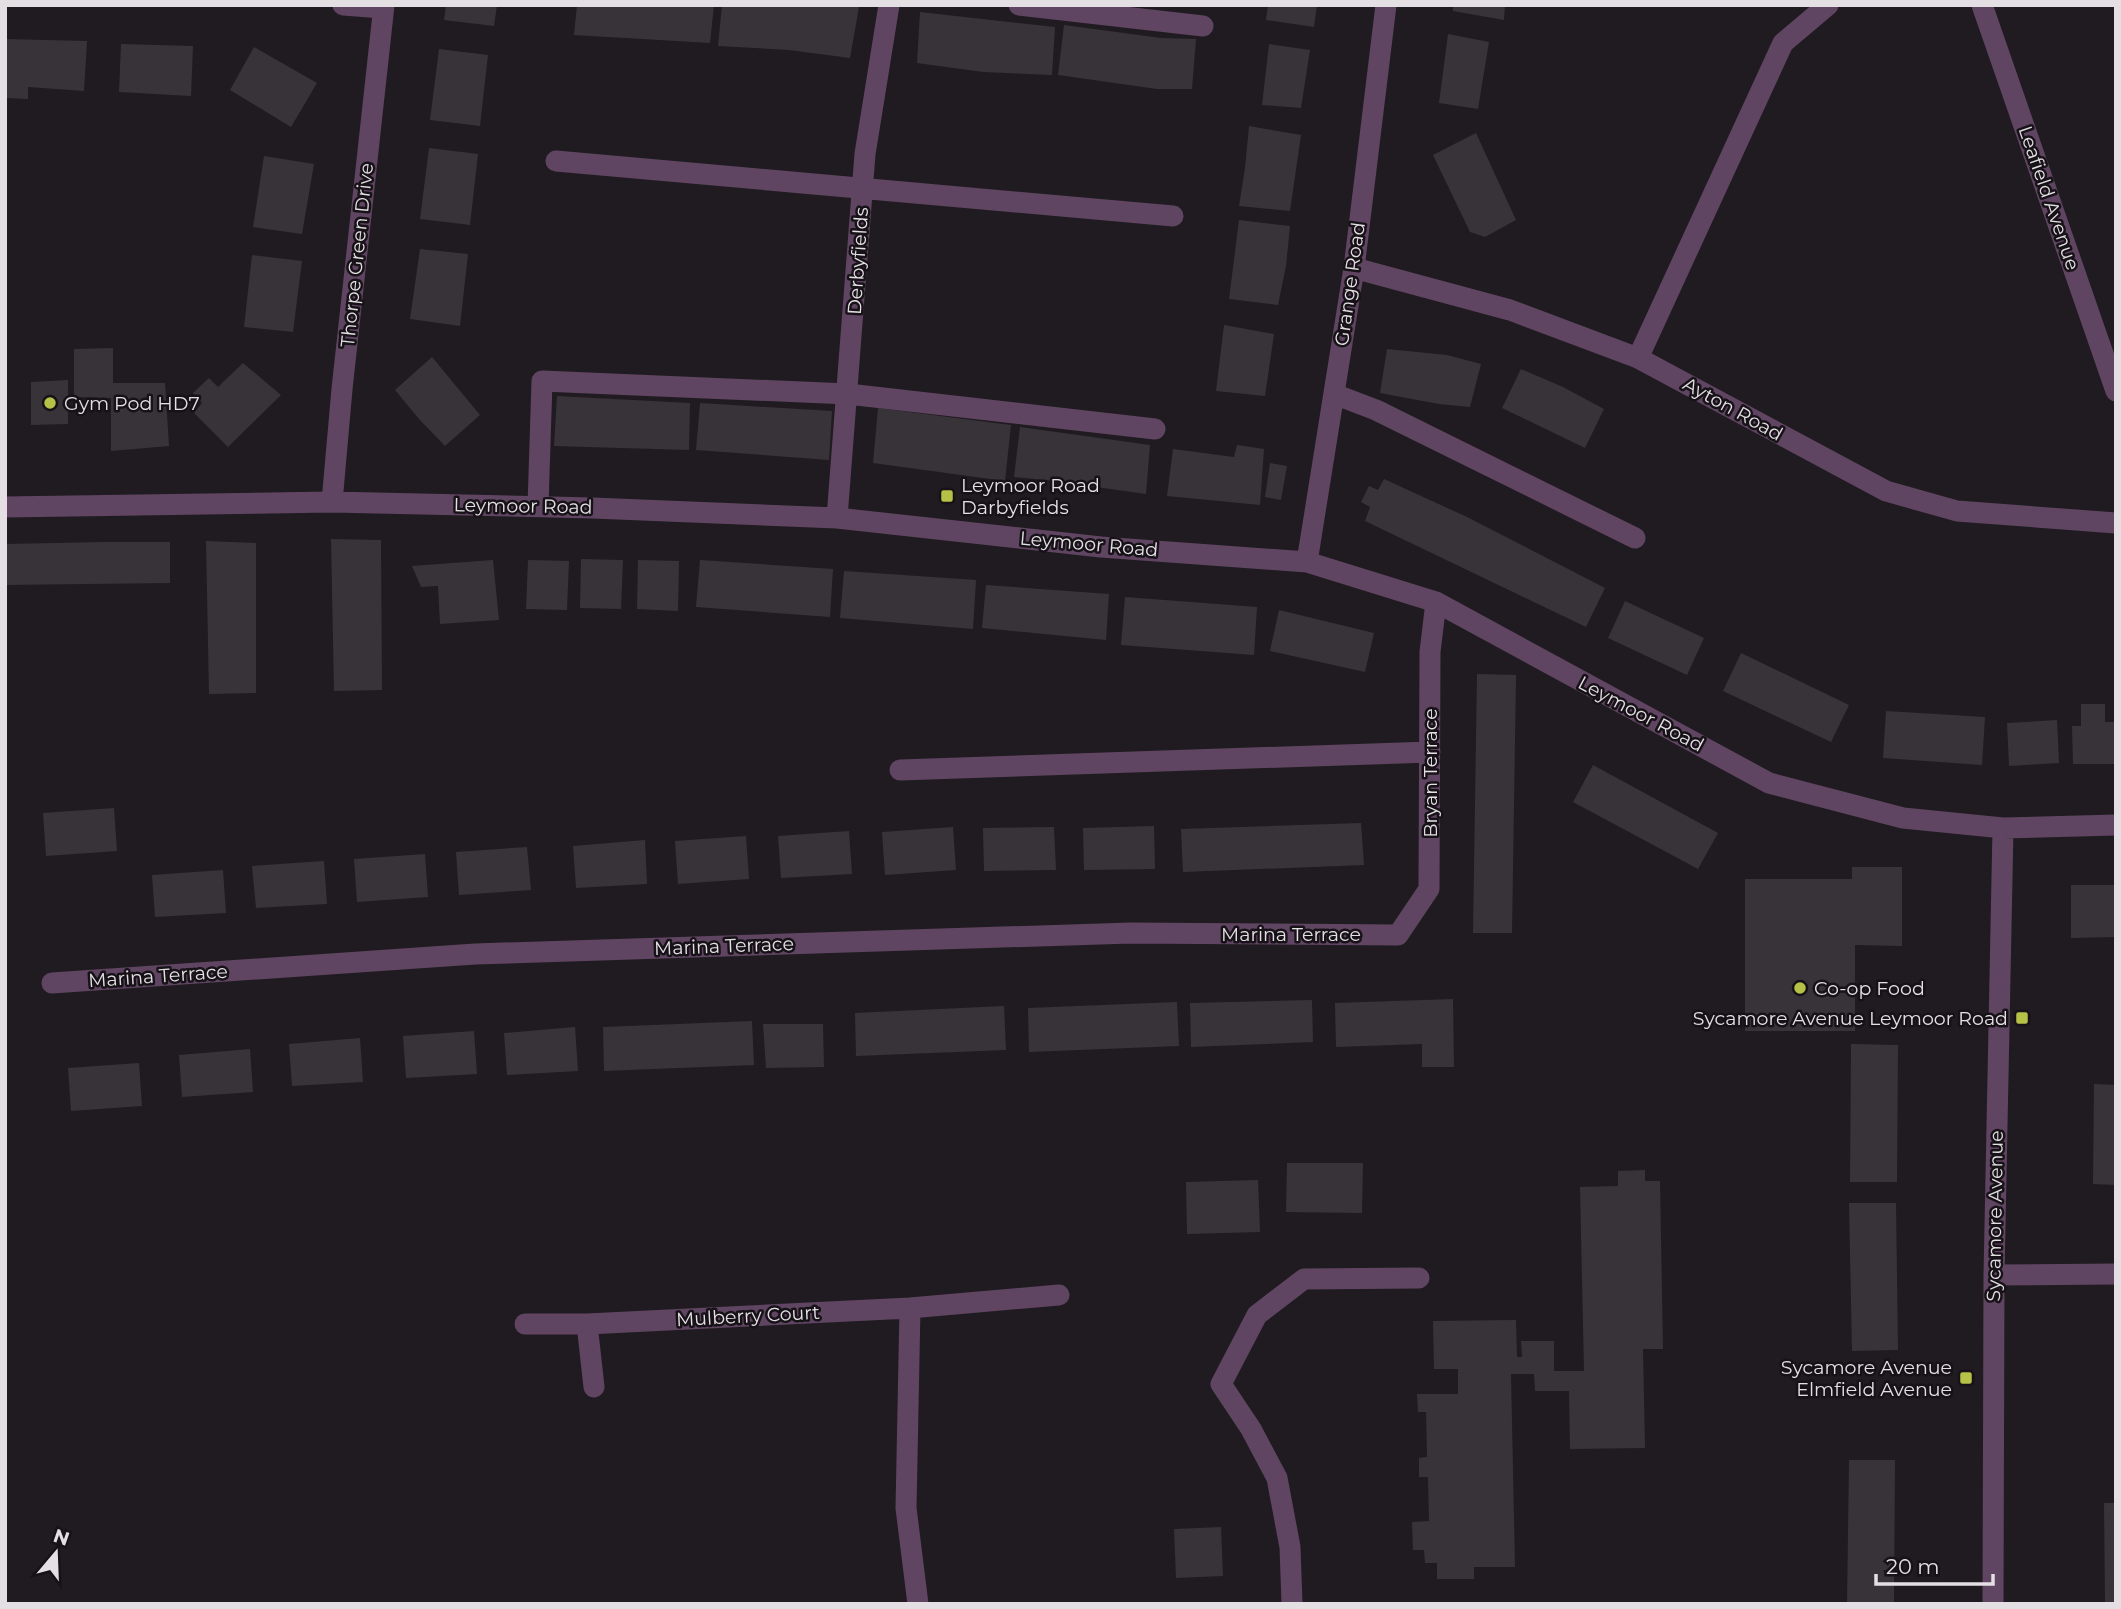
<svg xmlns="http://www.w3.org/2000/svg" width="2121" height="1609" font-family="Montserrat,sans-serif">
  <rect width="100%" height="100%" fill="#201b20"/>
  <path fill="#383339" d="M 446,5 L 497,5 L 494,26 L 444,20 Z
    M 577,5 L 714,5 L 710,43 L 574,35 Z
    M 722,5 L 842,5 L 859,7 L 850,58 L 789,50 L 718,46 Z
    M 1268,5 L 1317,5 L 1314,27 L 1266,20 Z
    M 1453,5 L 1505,5 L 1504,20 L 1453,11 Z
    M 920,12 L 1055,27 L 1052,75 L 983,72 L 917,63 Z
    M 1064,25 L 1161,38 L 1196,39 L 1192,89 L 1157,89 L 1058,75 Z
    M 1448,34 L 1489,42 L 1478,109 L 1439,103 Z
    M 5,39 L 87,41 L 84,91 L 28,87 L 28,99 L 5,98 Z
    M 121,44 L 193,46 L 191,96 L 119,92 Z
    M 1269,44 L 1310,50 L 1301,108 L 1262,105 Z
    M 254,47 L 317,83 L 291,127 L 230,90 Z
    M 439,49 L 488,55 L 480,126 L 430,120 Z
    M 1249,126 L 1301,135 L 1290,211 L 1239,206 L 1245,168 Z
    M 1476,133 L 1516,220 L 1485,237 L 1470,232 L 1433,155 Z
    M 429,148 L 478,154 L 470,225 L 420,219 Z
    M 264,156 L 314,164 L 302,234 L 253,227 Z
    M 1239,220 L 1290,226 L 1286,266 L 1278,305 L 1229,299 Z
    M 420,249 L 468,254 L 460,326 L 410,319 Z
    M 252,255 L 302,261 L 293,332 L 244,327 Z
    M 1224,325 L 1274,334 L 1265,396 L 1216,391 Z
    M 113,348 L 113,383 L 165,383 L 169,446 L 111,451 L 111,398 L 74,397 L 74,349 Z
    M 1387,349 L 1447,355 L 1481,364 L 1470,407 L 1439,404 L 1380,393 Z
    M 432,357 L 480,415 L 445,446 L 419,419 L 395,390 Z
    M 243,363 L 281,395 L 228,447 L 194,413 L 202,403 L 193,393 L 209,378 L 218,387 Z
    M 1521,369 L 1563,387 L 1604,409 L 1585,448 L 1502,408 Z
    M 68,380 L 68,424 L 31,425 L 31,382 Z
    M 557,396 L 690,403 L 689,450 L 554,446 Z
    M 700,403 L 832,411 L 829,460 L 696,450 Z
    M 878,408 L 1011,425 L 1005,481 L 873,463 Z
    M 1020,427 L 1150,445 L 1146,494 L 1046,480 L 1014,477 Z
    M 1237,445 L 1264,449 L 1260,505 L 1167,496 L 1173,449 L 1234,457 Z
    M 1270,463 L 1287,466 L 1281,500 L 1265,497 Z
    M 1384,479 L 1467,517 L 1605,588 L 1586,627 L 1365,521 L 1370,507 L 1361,502 L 1369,486 L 1378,490 Z
    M 331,539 L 381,540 L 382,690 L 334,691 Z
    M 206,541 L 256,543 L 256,693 L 209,694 Z
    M 105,542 L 170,542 L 170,583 L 5,585 L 5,544 Z
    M 581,559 L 623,560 L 621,609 L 580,608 Z
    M 493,560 L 499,620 L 440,624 L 438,586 L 421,587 L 412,566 Z
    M 528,560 L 569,561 L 567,610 L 526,609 Z
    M 638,560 L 679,561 L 678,611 L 637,609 Z
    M 700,560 L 833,569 L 830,617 L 696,607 Z
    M 844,571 L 976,580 L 973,629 L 840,618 Z
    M 986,585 L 1109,594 L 1106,640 L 982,628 Z
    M 1125,597 L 1257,607 L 1254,655 L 1121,645 Z
    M 1625,601 L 1704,638 L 1687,675 L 1608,638 Z
    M 1279,610 L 1374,633 L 1365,672 L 1270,651 Z
    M 1741,653 L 1849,705 L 1831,742 L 1723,691 Z
    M 1477,674 L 1516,675 L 1512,933 L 1473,933 Z
    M 2081,704 L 2105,704 L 2105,722 L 2116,722 L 2116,764 L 2073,764 L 2072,726 L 2081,726 Z
    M 1886,711 L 1985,717 L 1982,765 L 1883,758 Z
    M 2057,720 L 2059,763 L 2009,766 L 2007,723 Z
    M 1593,765 L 1718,833 L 1698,869 L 1573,802 Z
    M 114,808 L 117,851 L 46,856 L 43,813 Z
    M 1361,823 L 1364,865 L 1183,872 L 1181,829 Z
    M 1154,826 L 1155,869 L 1084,870 L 1083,828 Z
    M 953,827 L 956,870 L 885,875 L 882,832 Z
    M 1054,827 L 1056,870 L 984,871 L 983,828 Z
    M 849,831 L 852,874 L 781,878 L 778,836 Z
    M 746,836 L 749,879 L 678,884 L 675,841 Z
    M 645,840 L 647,884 L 576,888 L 573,846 Z
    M 527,847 L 531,890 L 459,895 L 456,852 Z
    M 425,854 L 428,897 L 357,902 L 354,859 Z
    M 324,861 L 327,904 L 256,908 L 252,866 Z
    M 1852,867 L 1902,867 L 1902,946 L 1855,945 L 1855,1031 L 1745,1031 L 1745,879 L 1852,879 Z
    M 223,870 L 226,913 L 155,917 L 152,875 Z
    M 2071,885 L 2116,885 L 2116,937 L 2071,938 Z
    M 1453,999 L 1454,1067 L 1422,1067 L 1422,1044 L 1336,1047 L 1335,1003 Z
    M 1312,1000 L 1313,1042 L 1191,1047 L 1190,1003 Z
    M 1177,1002 L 1179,1046 L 1029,1052 L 1028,1008 Z
    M 1004,1006 L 1006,1050 L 856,1056 L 855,1013 Z
    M 752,1021 L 754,1065 L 604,1071 L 603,1027 Z
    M 763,1024 L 823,1024 L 824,1067 L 766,1068 Z
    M 575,1027 L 578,1071 L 507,1075 L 504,1033 Z
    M 474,1031 L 477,1074 L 406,1078 L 403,1036 Z
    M 360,1038 L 363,1082 L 292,1086 L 289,1044 Z
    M 1851,1044 L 1898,1045 L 1897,1182 L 1850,1182 Z
    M 250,1049 L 253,1092 L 182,1097 L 179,1055 Z
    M 139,1063 L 142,1106 L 71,1111 L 68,1068 Z
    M 2094,1084 L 2116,1085 L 2116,1185 L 2093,1184 Z
    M 1287,1163 L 1363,1163 L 1362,1213 L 1286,1212 Z
    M 1645,1170 L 1645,1181 L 1660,1181 L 1663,1349 L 1643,1349 L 1645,1448 L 1570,1449 L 1569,1391 L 1535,1391 L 1534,1374 L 1511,1374 L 1515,1567 L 1474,1567 L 1474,1579 L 1437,1579 L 1437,1563 L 1425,1563 L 1424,1550 L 1413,1550 L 1412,1522 L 1429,1521 L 1428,1477 L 1419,1477 L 1419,1458 L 1427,1457 L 1426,1412 L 1418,1412 L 1417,1394 L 1458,1394 L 1458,1369 L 1434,1369 L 1433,1321 L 1516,1320 L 1517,1357 L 1522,1357 L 1521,1341 L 1554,1341 L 1554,1371 L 1584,1371 L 1580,1187 L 1618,1186 L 1618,1171 Z
    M 1258,1180 L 1260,1232 L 1187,1234 L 1186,1182 Z
    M 1849,1203 L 1896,1203 L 1898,1350 L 1852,1351 Z
    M 1849,1460 L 1895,1460 L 1894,1604 L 1847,1604 Z
    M 2104,1503 L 2116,1503 L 2116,1604 L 2105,1604 Z
    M 1221,1527 L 1223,1576 L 1176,1578 L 1174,1529 Z"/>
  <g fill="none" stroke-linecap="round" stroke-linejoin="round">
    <path stroke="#5f4561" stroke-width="21" d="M 343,5 L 383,8
      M 1019,5 L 1203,26
      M 1982,5 L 2116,391
      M 556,161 L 1173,216
      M 1354,268 L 1510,310 L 1638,358 L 1886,491 L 1957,511 L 2116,523
      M 1638,358 L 1783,43 L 1828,5
      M 1334,394 L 1376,410 L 1635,538
      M 332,502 L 342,389 L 384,5
      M 538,506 L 542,381 L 848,394 L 1155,429
      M 5,507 L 332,502 L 593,508 L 837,518 L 1101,547 L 1307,562 L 1436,602 L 1769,783 L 1903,818 L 2003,828 L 2116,825
      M 837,518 L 865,154 L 889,5
      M 1307,562 L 1354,268 L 1386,5
      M 900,770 L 1430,752
      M 52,983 L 475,954 L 1131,933 L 1398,935 L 1429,889 L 1430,652 L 1436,602
      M 1994,1275 L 2116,1274
      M 910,1308 L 1059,1295
      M 525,1324 L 587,1324 L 910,1308 L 906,1508 L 918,1604
      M 587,1324 L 594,1387
      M 1292,1604 L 1290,1547 L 1277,1478 L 1251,1429 L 1221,1384 L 1257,1315 L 1304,1279 L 1419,1278
      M 1993,1604 L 1994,1275 L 2003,828"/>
  </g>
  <g fill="#b6c148" stroke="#171217" stroke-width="2.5">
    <circle cx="50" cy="403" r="7"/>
    <rect x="940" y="489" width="14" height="14" rx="3.5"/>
    <circle cx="1800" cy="988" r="7"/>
    <rect x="2015" y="1011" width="14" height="14" rx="3.5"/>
    <rect x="1959" y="1371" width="14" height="14" rx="3.5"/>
  </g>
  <g text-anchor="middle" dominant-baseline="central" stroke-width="5" stroke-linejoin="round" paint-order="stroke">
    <g font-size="19" fill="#e3dfe3" stroke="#171217">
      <text transform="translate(2049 198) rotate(71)">Leafield Avenue</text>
      <text transform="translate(357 255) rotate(-84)">Thorpe Green Drive</text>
      <text transform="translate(858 261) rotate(-86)">Derbyfields</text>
      <text transform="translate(1350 284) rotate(-82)">Grange Road</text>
      <text transform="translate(1733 409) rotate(29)">Ayton Road</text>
      <text transform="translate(523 506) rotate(1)">Leymoor Road</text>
      <text transform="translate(1089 544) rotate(5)">Leymoor Road</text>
      <text transform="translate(1641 714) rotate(28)">Leymoor Road</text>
      <text transform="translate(1430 773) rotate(-90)">Bryan Terrace</text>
      <text x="1291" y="934">Marina Terrace</text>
      <text transform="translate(724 946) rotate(-2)">Marina Terrace</text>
      <text transform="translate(158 976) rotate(-4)">Marina Terrace</text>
      <text transform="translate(1995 1216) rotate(-89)">Sycamore Avenue</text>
      <text transform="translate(748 1316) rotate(-3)">Mulberry Court</text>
    </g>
    <g font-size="19" fill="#e3dfe3" stroke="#171217" text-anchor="start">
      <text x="64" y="403">Gym Pod HD7</text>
      <text x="961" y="485">Leymoor Road<tspan x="961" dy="22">Darbyfields</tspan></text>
      <text x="1814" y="988">Co-op Food</text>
      <text x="2008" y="1018" text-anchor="end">Sycamore Avenue Leymoor Road</text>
      <text x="1952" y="1367" text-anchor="end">Sycamore Avenue<tspan x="1952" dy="22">Elmfield Avenue</tspan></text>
    </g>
  </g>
  <rect width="2121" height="1609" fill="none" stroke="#e3dfe3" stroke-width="14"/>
  <g transform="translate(56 1553) rotate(19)" stroke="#171217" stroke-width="5" paint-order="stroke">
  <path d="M0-5L12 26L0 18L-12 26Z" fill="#e3dfe3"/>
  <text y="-10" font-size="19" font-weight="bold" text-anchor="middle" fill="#e3dfe3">N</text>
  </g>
  <path d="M1876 1574v10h117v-10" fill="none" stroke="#e3dfe3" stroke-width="3.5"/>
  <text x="1886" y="1574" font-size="21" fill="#e3dfe3" stroke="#171217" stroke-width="5" paint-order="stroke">20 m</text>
</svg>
